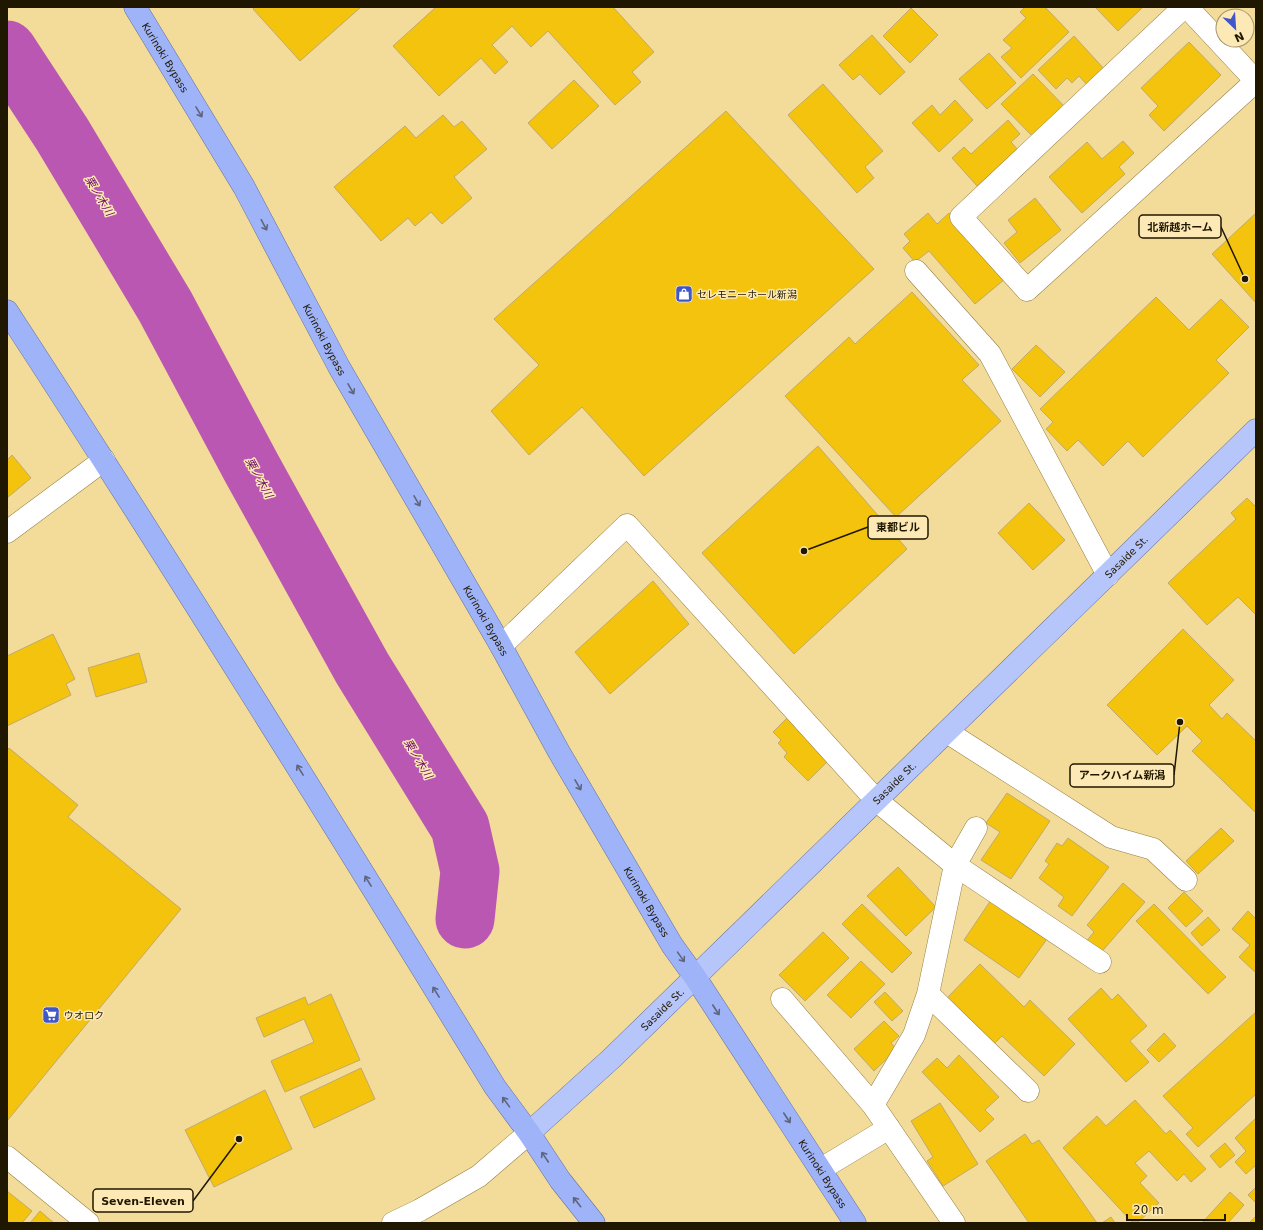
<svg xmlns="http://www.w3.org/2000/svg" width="1263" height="1230" font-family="'DejaVu Sans','Noto Sans JP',sans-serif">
  <rect width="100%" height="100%" fill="#f3db99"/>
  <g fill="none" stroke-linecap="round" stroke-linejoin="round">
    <path stroke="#b957b2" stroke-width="59" d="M 7,50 L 62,134 L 165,306 L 252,469 L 362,668 L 460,827 L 470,871 L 465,919"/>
  </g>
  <path fill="#f3c30e" stroke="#c1aa6a" d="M 255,7 L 361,7 L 300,61 L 253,9 Z
    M 436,7 L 613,7 L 654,52 L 632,72 L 641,82 L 615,105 L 548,31 L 531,47 L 512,26 L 492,45 L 508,62 L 495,74 L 481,58 L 439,96 L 393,46 Z
    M 1025,7 L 1045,7 L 1069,32 L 1021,78 L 1001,57 L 1012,48 L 1003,40 L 1026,18 L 1020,12 Z
    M 1095,7 L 1143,7 L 1118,31 Z
    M 911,8 L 938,35 L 910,63 L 883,36 Z
    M 872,35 L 905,72 L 880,95 L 860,74 L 853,80 L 839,65 Z
    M 1074,36 L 1106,71 L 1089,87 L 1079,76 L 1072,83 L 1067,78 L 1056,89 L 1038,70 Z
    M 1189,42 L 1221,75 L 1164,131 L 1149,115 L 1158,106 L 1141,88 Z
    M 989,53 L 1016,83 L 987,109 L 959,79 Z
    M 1033,74 L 1066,108 L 1034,138 L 1001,104 Z
    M 574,80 L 599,106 L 552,149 L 528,123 Z
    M 823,84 L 883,151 L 865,167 L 874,178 L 857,193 L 788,115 Z
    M 955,100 L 973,120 L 939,152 L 912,123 L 932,105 L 940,115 Z
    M 726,111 L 874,269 L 644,476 L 582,407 L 529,455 L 491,411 L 539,365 L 494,319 Z
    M 443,115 L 454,127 L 462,121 L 487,149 L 454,177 L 472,198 L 442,224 L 431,212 L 415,226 L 408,218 L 381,241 L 334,187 L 405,126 L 416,138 Z
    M 1008,120 L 1020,134 L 1011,142 L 1018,150 L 977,186 L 952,158 L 964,147 L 971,154 Z
    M 1123,141 L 1134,153 L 1119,167 L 1125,174 L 1082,213 L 1049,177 L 1087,142 L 1102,159 Z
    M 1035,198 L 1061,230 L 1020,263 L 1004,243 L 1017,232 L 1008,220 Z
    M 928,213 L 937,224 L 949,213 L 1005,279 L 975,304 L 929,251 L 915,262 L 903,248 L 910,241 L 904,234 Z
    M 1256,213 L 1256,303 L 1212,254 Z
    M 912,292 L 979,365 L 962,380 L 1001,421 L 896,517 L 785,396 L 849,337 L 855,344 Z
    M 1156,297 L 1189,330 L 1221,299 L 1249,327 L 1216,360 L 1229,373 L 1143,457 L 1128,441 L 1103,466 L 1078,440 L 1067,451 L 1046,429 L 1053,422 L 1040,409 Z
    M 1036,345 L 1065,372 L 1040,397 L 1012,369 Z
    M 818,446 L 907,549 L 794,654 L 702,553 Z
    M 12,455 L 31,478 L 7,498 L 7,460 Z
    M 1247,498 L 1256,507 L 1256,615 L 1238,597 L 1207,625 L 1168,583 L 1236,519 L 1231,513 Z
    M 1029,503 L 1065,540 L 1033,570 L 998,533 Z
    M 653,581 L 689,624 L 610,694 L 575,652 Z
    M 1183,629 L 1234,680 L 1209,705 L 1222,719 L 1227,713 L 1256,741 L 1256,813 L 1192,751 L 1202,741 L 1187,726 L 1157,755 L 1107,705 Z
    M 53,634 L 75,679 L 66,684 L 71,695 L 7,726 L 7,656 Z
    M 139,653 L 147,682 L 96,697 L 88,668 Z
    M 789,716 L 831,758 L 808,781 L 784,757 L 787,753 L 778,743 L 781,740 L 773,732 Z
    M 9,748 L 78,805 L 68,817 L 181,909 L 7,1121 L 7,751 Z
    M 1007,793 L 1050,821 L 1011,879 L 981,860 L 1000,832 L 986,823 Z
    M 1221,828 L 1234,841 L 1198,874 L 1186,861 Z
    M 1068,838 L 1109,867 L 1072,916 L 1058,906 L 1064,897 L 1039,878 L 1049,864 L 1045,861 L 1057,843 L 1062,846 Z
    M 898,867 L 936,907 L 906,936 L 867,896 Z
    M 1123,883 L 1145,902 L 1098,956 L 1084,944 L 1094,932 L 1087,925 Z
    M 1184,892 L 1203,911 L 1186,927 L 1168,908 Z
    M 991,900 L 1047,939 L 1019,978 L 964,940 Z
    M 862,904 L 912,953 L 892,973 L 842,924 Z
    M 1154,904 L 1226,977 L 1208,994 L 1136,921 Z
    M 1248,911 L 1256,919 L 1256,973 L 1239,957 L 1250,945 L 1232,929 Z
    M 1208,917 L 1220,930 L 1202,946 L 1191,933 Z
    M 823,932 L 849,958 L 805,1001 L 779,975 Z
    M 861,961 L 885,984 L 851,1018 L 827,995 Z
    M 980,964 L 1024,1007 L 1030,1000 L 1075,1044 L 1044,1076 L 1002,1036 L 994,1044 L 946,999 Z
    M 1101,988 L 1112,1000 L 1118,994 L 1147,1026 L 1130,1041 L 1149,1062 L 1126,1082 L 1068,1019 Z
    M 885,992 L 903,1011 L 892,1021 L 874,1002 Z
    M 331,994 L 360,1060 L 285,1092 L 271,1061 L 314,1042 L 304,1019 L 264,1037 L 256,1018 L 305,997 L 308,1005 Z
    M 1256,1012 L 1256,1094 L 1198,1147 L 1186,1134 L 1193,1128 L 1163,1096 Z
    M 884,1021 L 899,1036 L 891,1043 L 897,1049 L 874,1071 L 854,1049 Z
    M 1164,1033 L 1176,1046 L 1159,1062 L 1147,1050 Z
    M 959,1055 L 999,1097 L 985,1110 L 994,1119 L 980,1132 L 922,1072 L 937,1058 L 947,1068 Z
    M 361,1068 L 375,1099 L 314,1128 L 300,1097 Z
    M 265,1090 L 292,1149 L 214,1187 L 185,1130 Z
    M 1135,1100 L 1166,1134 L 1170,1130 L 1206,1169 L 1191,1182 L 1184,1174 L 1177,1181 L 1149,1151 L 1135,1163 L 1147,1176 L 1140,1183 L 1159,1203 L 1137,1223 L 1133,1223 L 1063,1148 L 1097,1116 L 1106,1126 Z
    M 940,1103 L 978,1164 L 943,1186 L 927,1161 L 933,1157 L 911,1121 Z
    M 1256,1118 L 1256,1165 L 1246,1174 L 1235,1162 L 1246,1151 L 1235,1138 Z
    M 1025,1134 L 1032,1144 L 1039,1140 L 1097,1223 L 1029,1223 L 986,1161 Z
    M 1225,1143 L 1235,1155 L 1220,1168 L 1210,1156 Z
    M 1256,1187 L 1256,1203 L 1248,1195 Z
    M 7,1191 L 32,1211 L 22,1223 L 7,1223 Z
    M 1230,1192 L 1244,1205 L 1228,1223 L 1202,1223 Z
    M 40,1211 L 54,1223 L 30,1223 Z
    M 1256,1216 L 1256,1223 L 1249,1223 Z
    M 1111,1217 L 1115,1223 L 1102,1223 Z"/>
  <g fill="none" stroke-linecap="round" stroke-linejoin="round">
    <defs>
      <path id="minor" d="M 1184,7 L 961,217 L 1027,290 L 1256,81
        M 916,271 L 990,354 L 1108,575
        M 7,532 L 104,460
        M 501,646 L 627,525 L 876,800 L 955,865 L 928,994 L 914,1035 L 873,1105
        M 947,732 L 1111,837 L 1153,849 L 1186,880
        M 976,828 L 955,865 L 1100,962
        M 928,994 L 1028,1091
        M 782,999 L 873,1105 L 954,1223
        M 7,1157 L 88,1223
        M 821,1169 L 889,1128"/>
      <path id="tertiary" d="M 1187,7 L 1256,81
        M 393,1223 L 420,1210 L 479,1176 L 529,1133"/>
      <g id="primary">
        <path id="s1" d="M 529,1133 L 612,1058 L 1256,430"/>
      </g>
      <g id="trunk">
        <path id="s2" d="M 135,7 L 244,187 L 339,367 L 501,646 L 559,752 L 672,945 L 695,977 L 855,1223"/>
        <path d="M 7,311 C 174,567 335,826 495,1087 L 529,1133 L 560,1180 L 594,1223"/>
      </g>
    </defs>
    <use href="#minor" stroke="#957e3f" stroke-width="23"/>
    <use href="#tertiary" stroke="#957e3f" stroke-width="23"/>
    <use href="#primary" stroke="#6270a1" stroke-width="23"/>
    <use href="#trunk" stroke="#6270a1" stroke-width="23"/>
    <use href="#minor" stroke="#fff" stroke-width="22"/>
    <use href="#tertiary" stroke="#fff" stroke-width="22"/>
    <use href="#primary" stroke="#b6c6fa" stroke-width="22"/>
    <use href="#trunk" stroke="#9eb3f8" stroke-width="22"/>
  </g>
  <defs><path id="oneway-shaft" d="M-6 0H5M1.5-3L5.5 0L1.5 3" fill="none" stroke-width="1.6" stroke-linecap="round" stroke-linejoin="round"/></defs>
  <g stroke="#5f657c">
    <use href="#oneway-shaft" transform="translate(199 112) rotate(59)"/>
    <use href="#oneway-shaft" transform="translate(264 225) rotate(62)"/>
    <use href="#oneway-shaft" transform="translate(351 389) rotate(60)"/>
    <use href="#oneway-shaft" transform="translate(417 501) rotate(60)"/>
    <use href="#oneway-shaft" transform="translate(300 770) rotate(-122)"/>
    <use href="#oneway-shaft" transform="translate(578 785) rotate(60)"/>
    <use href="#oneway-shaft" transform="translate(368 881) rotate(-122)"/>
    <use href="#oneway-shaft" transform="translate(681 957) rotate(55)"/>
    <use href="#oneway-shaft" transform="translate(436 992) rotate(-122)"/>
    <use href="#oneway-shaft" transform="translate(716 1010) rotate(57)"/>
    <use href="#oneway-shaft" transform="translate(506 1102) rotate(-126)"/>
    <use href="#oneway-shaft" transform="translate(787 1118) rotate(57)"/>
    <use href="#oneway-shaft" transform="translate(545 1157) rotate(-124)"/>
    <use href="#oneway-shaft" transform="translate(577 1202) rotate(-128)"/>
  </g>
  <defs>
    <symbol id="shop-square" viewBox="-11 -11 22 22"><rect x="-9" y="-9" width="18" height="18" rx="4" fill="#4057ca" stroke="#fce9b5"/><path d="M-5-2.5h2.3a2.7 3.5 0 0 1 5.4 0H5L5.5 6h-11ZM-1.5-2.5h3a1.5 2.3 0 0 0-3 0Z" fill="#fff"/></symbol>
    <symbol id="supermarket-square" viewBox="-11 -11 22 22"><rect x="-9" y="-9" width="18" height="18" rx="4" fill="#4057ca" stroke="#fce9b5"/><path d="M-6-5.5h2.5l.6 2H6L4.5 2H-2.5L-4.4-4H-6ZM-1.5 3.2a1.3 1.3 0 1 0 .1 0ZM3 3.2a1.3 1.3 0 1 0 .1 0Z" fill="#fff"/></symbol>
  </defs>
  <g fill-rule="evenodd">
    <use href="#shop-square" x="674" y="284" width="20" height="20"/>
    <use href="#supermarket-square" x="41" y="1005" width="20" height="20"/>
  </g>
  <g text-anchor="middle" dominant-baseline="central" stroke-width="3" stroke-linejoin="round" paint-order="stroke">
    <g font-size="10" fill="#201700" stroke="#fce9b5">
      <text stroke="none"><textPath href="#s2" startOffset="59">Kurinoki Bypass</textPath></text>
      <text stroke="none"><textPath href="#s2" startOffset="383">Kurinoki Bypass</textPath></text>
      <text stroke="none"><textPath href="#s1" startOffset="830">Sasaide St.</textPath></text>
      <text stroke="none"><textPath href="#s2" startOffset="707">Kurinoki Bypass</textPath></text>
      <text stroke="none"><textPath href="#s1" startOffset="506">Sasaide St.</textPath></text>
      <text stroke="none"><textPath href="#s2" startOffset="1031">Kurinoki Bypass</textPath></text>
      <text stroke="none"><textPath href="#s1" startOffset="182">Sasaide St.</textPath></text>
      <text stroke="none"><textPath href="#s2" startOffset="1355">Kurinoki Bypass</textPath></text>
    </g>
    <g font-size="10" fill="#201700" stroke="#fce9b5" text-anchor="start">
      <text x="697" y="294">セレモニーホール新潟</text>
      <text x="64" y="1015">ウオロク</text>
    </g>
    <g font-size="11" font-style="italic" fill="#690965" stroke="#fce9b5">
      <text transform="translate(99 196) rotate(59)">栗ノ木川</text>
      <text transform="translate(259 478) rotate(61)">栗ノ木川</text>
      <text transform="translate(418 759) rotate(59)">栗ノ木川</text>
    </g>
  </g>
  <path fill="none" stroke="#201700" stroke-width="1.5" d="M1245 279L1221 227M804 551L868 527M1180 722L1174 775M239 1139L193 1201"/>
  <g fill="#201700" stroke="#fce9b5" stroke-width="1.5">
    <circle cx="1245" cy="279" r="4"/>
    <circle cx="804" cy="551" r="4"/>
    <circle cx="1180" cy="722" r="4"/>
    <circle cx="239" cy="1139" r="4"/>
  </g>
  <g fill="#fce9b5" stroke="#201700" stroke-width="1.5">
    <rect x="1139" y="215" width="82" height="23" rx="4"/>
    <rect x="868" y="516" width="60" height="23" rx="4"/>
    <rect x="1070" y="764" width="104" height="23" rx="4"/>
    <rect x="93" y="1189" width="100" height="23" rx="4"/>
  </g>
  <g font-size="11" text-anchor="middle" font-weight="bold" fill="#201700">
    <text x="1180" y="231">北新越ホーム</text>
    <text x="898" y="531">東都ビル</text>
    <text x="1122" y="779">アークハイム新潟</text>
    <text x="143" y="1205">Seven-Eleven</text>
  </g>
  <rect width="1263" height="1230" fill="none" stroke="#201700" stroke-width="16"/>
  <g transform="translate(1235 28) rotate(155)"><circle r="19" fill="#fce9b5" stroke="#a4956d"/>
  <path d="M0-3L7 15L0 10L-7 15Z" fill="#4057ca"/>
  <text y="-6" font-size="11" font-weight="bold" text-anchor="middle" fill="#201700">N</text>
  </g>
  <path d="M1127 1214v6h98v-6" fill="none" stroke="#201700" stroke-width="2"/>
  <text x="1133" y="1214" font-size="12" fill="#201700" stroke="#fce9b5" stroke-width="3" paint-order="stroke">20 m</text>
</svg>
